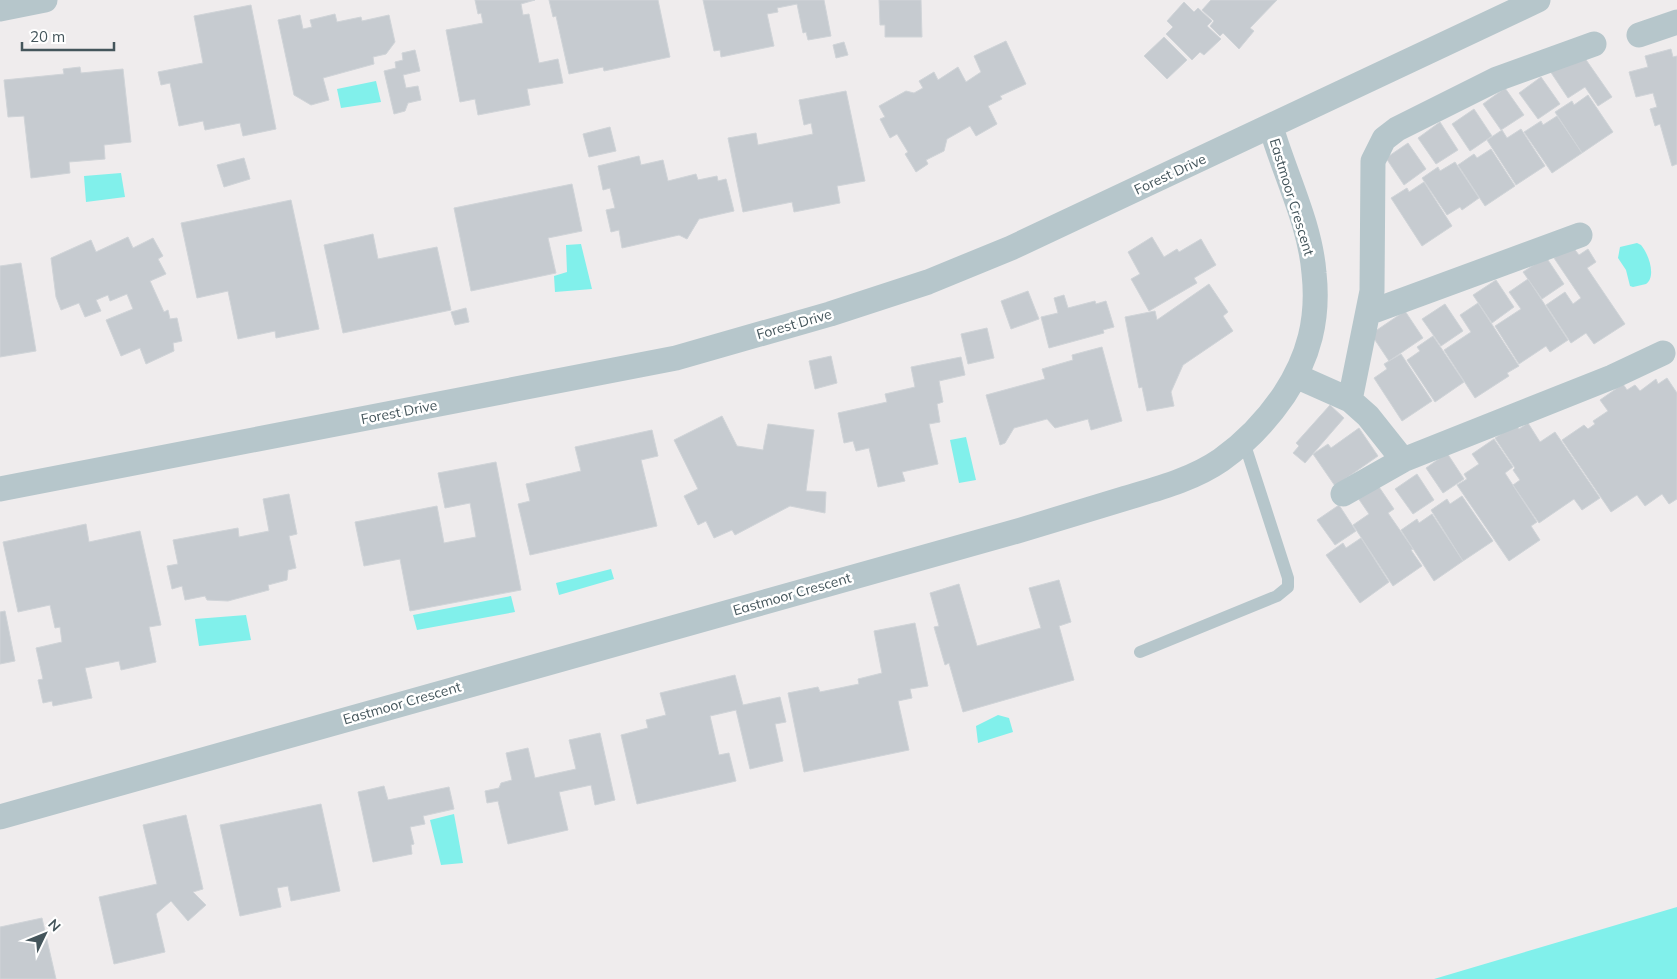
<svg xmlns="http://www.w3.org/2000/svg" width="1677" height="979" font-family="Mulish,sans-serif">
  <rect width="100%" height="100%" fill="#efeced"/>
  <path fill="#81f0eb" d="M 376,81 L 381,102 L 341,108 L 337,89 Z
    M 121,173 L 125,197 L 86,202 L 84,176 Z
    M 1637,243 L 1641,245 C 1648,253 1657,276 1646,284 L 1633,287 L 1630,286 L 1626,270 L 1618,258 L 1620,247 Z
    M 581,244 L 592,289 L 555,292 L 554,276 L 567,272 L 566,245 Z
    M 966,437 L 976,480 L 959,483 L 950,440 Z
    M 611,569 L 614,579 L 559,595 L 556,583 Z
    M 511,596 L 515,612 L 417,630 L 413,615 Z
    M 246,615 L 251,640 L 199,646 L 195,619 Z
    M 998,715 L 1009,718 L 1013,732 L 978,743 L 976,726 Z
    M 454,814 L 463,863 L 441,865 L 430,820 Z
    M 1677,907 L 1677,979 L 1434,979 Z"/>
  <path fill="#c6cbd0" stroke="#d0d4d8" d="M 475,0 L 535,0 L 521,4 L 523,15 L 529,14 L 539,63 L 558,59 L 563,83 L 527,89 L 530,105 L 478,115 L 475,99 L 460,102 L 446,30 L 483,23 L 481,13 L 478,14 Z
    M 549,0 L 658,0 L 670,57 L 604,71 L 603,67 L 569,74 L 556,16 L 553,17 Z
    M 703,0 L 824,0 L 831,36 L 808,40 L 806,32 L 803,33 L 797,4 L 777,8 L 778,12 L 767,14 L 774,46 L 721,57 L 720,50 L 714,51 Z
    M 879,0 L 921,0 L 922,37 L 885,37 L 885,25 L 880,25 Z
    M 1211,0 L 1277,0 L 1250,28 L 1254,31 L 1239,49 L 1223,33 L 1220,36 L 1210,26 L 1214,21 L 1202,10 Z
    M 1184,2 L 1194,12 L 1198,8 L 1212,21 L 1207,26 L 1221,39 L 1204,55 L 1200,52 L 1192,60 L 1166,34 L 1173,27 L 1167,21 Z
    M 251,5 L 276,129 L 243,136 L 240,123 L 205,130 L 203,121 L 179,126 L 170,83 L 161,85 L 158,72 L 203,63 L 194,16 Z
    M 335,14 L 337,22 L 361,17 L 362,21 L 389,15 L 395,42 L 386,54 L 373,57 L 374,64 L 323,78 L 329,100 L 311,105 L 294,95 L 278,20 L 300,15 L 303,29 L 312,27 L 310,20 Z
    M 1164,37 L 1187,60 L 1167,79 L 1144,56 Z
    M 1006,41 L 1026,84 L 1000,96 L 1002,99 L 988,106 L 997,124 L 976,136 L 970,126 L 947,139 L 944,151 L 926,160 L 928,164 L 916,172 L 905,154 L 908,152 L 897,134 L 890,138 L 880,119 L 885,117 L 879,106 L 906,91 L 914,93 L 923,88 L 919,81 L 934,72 L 938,80 L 958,67 L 966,82 L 981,72 L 974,56 Z
    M 844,42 L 848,55 L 836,58 L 833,45 Z
    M 1671,49 L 1673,57 L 1677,56 L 1677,164 L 1672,166 L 1660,124 L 1655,126 L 1650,109 L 1657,107 L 1653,93 L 1636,97 L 1629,72 L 1648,67 L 1645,56 Z
    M 415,50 L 420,71 L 403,75 L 406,88 L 418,86 L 421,100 L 408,103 L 405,111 L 394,114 L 384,71 L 396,68 L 395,62 L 403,60 L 402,53 Z
    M 1582,54 L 1612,97 L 1598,106 L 1585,87 L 1568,98 L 1550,71 Z
    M 80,67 L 81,73 L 123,69 L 131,142 L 104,145 L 105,159 L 69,162 L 70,173 L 31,178 L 24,116 L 8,117 L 4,80 L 64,74 L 63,69 Z
    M 1541,77 L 1560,104 L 1538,119 L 1519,93 Z
    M 1505,88 L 1524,115 L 1501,130 L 1483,104 Z
    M 846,91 L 865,181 L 837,186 L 840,203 L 794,212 L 792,202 L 743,212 L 728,138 L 756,133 L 758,145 L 813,134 L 811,123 L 804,125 L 799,100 Z
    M 1588,95 L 1613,132 L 1582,153 L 1555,112 L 1572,101 L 1574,105 Z
    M 1474,109 L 1492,136 L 1470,151 L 1452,124 Z
    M 1557,116 L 1582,153 L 1552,173 L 1524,132 L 1541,121 L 1543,125 Z
    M 1440,122 L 1458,150 L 1436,164 L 1418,138 Z
    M 610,127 L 616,151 L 589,157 L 583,134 Z
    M 1521,129 L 1545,166 L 1516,185 L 1487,140 L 1502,130 L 1507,138 Z
    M 1408,143 L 1426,169 L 1404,185 L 1386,158 Z
    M 1491,149 L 1515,186 L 1485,206 L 1458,165 L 1474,154 L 1477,158 Z
    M 639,156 L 641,165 L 663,160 L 668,181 L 696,174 L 698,180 L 717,176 L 718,181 L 726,179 L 734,211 L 699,219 L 687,239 L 679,235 L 622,248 L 619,230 L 611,232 L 606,210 L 615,208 L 610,188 L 603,190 L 598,166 Z
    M 244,158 L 250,179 L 224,187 L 217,165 Z
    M 1455,162 L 1479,198 L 1462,210 L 1460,207 L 1447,215 L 1422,178 L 1438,167 L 1440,171 Z
    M 1424,182 L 1452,226 L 1422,246 L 1391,198 L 1407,188 L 1409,192 Z
    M 572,184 L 582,231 L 548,238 L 556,273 L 471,291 L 454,208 Z
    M 291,200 L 319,329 L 276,338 L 275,331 L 238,339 L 228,291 L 197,298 L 181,223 Z
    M 373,234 L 378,259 L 437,247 L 451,310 L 343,333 L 324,245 Z
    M 128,237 L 133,248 L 153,238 L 163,256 L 158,259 L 166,274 L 150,281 L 164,312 L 168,310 L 170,319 L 177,318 L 182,341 L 173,343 L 174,351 L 146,364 L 140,348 L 121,356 L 106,320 L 133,309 L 127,294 L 110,301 L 108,295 L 96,300 L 101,311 L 85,317 L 79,303 L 61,310 L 56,297 L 51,258 L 91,240 L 96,252 Z
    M 1152,237 L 1164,257 L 1177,249 L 1179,252 L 1201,239 L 1216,265 L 1194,278 L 1197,283 L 1149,311 L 1131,279 L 1140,274 L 1128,252 Z
    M 1572,246 L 1579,255 L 1588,249 L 1596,262 L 1587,268 L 1625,324 L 1594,344 L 1586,333 L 1571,343 L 1546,305 L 1565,292 L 1573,304 L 1581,298 L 1554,258 Z
    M 1546,257 L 1564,284 L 1542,299 L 1523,272 Z
    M 21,263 L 36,351 L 0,357 L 0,266 Z
    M 1528,279 L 1568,340 L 1550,352 L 1546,346 L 1519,364 L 1495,326 L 1521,309 L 1509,292 Z
    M 1496,280 L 1514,307 L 1492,323 L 1473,295 Z
    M 1209,284 L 1228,312 L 1223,316 L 1233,331 L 1183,365 L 1171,392 L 1174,406 L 1147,411 L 1142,387 L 1139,388 L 1125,317 L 1155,311 L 1157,320 Z
    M 1028,291 L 1039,319 L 1011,329 L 1001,301 Z
    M 1064,295 L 1068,308 L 1095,301 L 1096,304 L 1106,301 L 1114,327 L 1103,330 L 1104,333 L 1049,348 L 1041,317 L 1058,313 L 1054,298 Z
    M 1478,303 L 1519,366 L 1507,373 L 1509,376 L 1475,398 L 1444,350 L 1471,332 L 1460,315 Z
    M 1445,304 L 1463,331 L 1441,346 L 1422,319 Z
    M 466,308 L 469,322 L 455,325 L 451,312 Z
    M 1405,311 L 1423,338 L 1389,361 L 1371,334 Z
    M 987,328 L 994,358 L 968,364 L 961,334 Z
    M 1433,336 L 1464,382 L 1435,402 L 1407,360 L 1420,351 L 1417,347 Z
    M 1102,347 L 1122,421 L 1091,430 L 1088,419 L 1055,428 L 1047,419 L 1014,428 L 1005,443 L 1000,445 L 986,395 L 1045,379 L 1042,369 L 1073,360 L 1072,355 Z
    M 1401,354 L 1432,401 L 1402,421 L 1374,378 L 1387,369 L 1384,364 Z
    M 831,356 L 837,383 L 815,389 L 809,361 Z
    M 961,357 L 965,375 L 939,381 L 943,402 L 937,404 L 940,422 L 929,424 L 938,464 L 902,472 L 905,481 L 878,487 L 869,448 L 856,451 L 853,441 L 844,443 L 838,413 L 887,402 L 885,394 L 915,387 L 911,367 Z
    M 1667,378 L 1677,393 L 1677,499 L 1669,504 L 1662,494 L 1645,506 L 1637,495 L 1611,512 L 1562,440 L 1584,425 L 1588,429 L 1595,424 L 1593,421 L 1608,411 L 1600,400 L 1623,384 L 1627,390 L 1635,385 L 1640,391 L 1656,379 L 1658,384 Z
    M 1330,405 L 1344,418 L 1305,463 L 1293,453 L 1299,446 L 1296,443 Z
    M 722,416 L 737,446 L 763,450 L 768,424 L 814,430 L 806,491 L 826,492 L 825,513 L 790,506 L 735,535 L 732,530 L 714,538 L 706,521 L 698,525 L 684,496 L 698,489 L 674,440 Z
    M 1528,423 L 1540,442 L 1555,432 L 1600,498 L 1582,510 L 1574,499 L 1539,523 L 1513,485 L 1520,480 L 1513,470 L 1515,468 L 1495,438 L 1516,424 L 1519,429 Z
    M 1359,428 L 1378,456 L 1335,486 L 1313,454 L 1328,444 L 1331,448 Z
    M 652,430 L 658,456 L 641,460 L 657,526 L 530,555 L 518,504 L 530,501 L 526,484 L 581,471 L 575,447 Z
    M 1494,439 L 1513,467 L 1505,473 L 1537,522 L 1531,526 L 1540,540 L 1509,561 L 1457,485 L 1467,479 L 1464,474 L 1479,464 L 1472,454 Z
    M 1447,453 L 1464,479 L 1443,493 L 1426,468 Z
    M 496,462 L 521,590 L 410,611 L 400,559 L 364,566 L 355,522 L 437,506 L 444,543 L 476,537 L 470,503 L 445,508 L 438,473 Z
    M 1417,474 L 1434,500 L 1413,514 L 1395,489 Z
    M 1377,484 L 1394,509 L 1388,513 L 1413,549 L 1411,550 L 1422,566 L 1393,586 L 1353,525 L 1369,514 L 1358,498 Z
    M 289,494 L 297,534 L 289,536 L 296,568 L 288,570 L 287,580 L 268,585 L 269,590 L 228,601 L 207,600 L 205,596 L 185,600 L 182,586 L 172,589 L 167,566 L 178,564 L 173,540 L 238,528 L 239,537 L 269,531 L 263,499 Z
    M 1462,496 L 1493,541 L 1463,561 L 1431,510 L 1447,499 L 1450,504 Z
    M 1339,505 L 1356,531 L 1335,545 L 1317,520 Z
    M 1432,514 L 1463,561 L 1434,581 L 1401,530 L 1417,519 L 1419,523 Z
    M 86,524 L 89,542 L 140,531 L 161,625 L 149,627 L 156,662 L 121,670 L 119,661 L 85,668 L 92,698 L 53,706 L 52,701 L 43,703 L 38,680 L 43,679 L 36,648 L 62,642 L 60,627 L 55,628 L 50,605 L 18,612 L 3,542 Z
    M 1361,538 L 1389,582 L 1360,603 L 1326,555 L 1343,543 L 1346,548 Z
    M 1059,580 L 1071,622 L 1059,626 L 1074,680 L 963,712 L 949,663 L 945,665 L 934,627 L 939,626 L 930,593 L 959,584 L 977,646 L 1041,628 L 1029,588 Z
    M 5,611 L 15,661 L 0,664 L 0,612 Z
    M 915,623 L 928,686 L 910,689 L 912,698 L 898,701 L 909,750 L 804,772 L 788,693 L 818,687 L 820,692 L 859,684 L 858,679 L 882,673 L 874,631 Z
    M 735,675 L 743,705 L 780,697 L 786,722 L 775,724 L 783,761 L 750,769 L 736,710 L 710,716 L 719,755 L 729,753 L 736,781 L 637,804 L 621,735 L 648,728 L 646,720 L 666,715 L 660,693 Z
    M 600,733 L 615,800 L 595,805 L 591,785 L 559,792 L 568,830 L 508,844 L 498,801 L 487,803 L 485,791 L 499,788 L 501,783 L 512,780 L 506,753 L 528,748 L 535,778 L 576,769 L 569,740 Z
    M 384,786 L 388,800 L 449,787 L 454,809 L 423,816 L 425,824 L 410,827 L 414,844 L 411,845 L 412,854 L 373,862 L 358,792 Z
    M 321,804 L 340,891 L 291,901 L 288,886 L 277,888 L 281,907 L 240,916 L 220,825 Z
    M 186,815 L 203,889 L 193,892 L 206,905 L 188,921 L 171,901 L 156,914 L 165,952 L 114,964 L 99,897 L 157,884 L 143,825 Z
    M 42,918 L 56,979 L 0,979 L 0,927 Z"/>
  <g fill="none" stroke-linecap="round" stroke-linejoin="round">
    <path stroke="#b6c6cb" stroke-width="12" d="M 1140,652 L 1277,596 L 1288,587 L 1288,578 L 1244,442"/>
    <path stroke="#b6c6cb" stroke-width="25" d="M 0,9 L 45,0
      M 1639,35 L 1677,22
      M 1368,313 L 1580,235
      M 1296,376 L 1350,400 L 1368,416 L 1403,460
      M 1350,400 L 1372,291 L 1373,161 L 1384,139 L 1397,129 L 1497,79 L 1594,44
      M 0,489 L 676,358 L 830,314 L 928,282 L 1011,248 L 1538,0
      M 1343,494 L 1403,460 L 1612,377 L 1663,353
      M 0,817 L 1021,530 C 1055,520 1089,509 1123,499 C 1156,489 1192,480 1221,460 C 1246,442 1267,420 1284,395 C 1309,357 1319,319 1314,273 C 1310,223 1285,175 1271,127"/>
  </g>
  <g text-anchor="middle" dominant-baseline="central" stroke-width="5" stroke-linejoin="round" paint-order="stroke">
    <g font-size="14" fill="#44555b" stroke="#fff">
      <text transform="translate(1170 174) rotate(-25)">Forest Drive</text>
      <text transform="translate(1292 197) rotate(73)">Eastmoor Crescent</text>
      <text transform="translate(794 324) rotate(-16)">Forest Drive</text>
      <text transform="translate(399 412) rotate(-11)">Forest Drive</text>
      <text transform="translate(792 594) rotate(-16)">Eastmoor Crescent</text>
      <text transform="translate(402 703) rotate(-16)">Eastmoor Crescent</text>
    </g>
  </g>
  <g transform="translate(45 934) rotate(47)" stroke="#ffffff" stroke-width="4" paint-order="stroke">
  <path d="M0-4L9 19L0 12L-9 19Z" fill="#44555b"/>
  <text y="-8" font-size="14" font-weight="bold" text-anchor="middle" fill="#44555b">N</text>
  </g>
  <path d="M22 42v8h92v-8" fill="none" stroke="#44555b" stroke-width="2.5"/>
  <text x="30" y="42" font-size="15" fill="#44555b" stroke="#ffffff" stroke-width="4" paint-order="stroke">20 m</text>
</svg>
